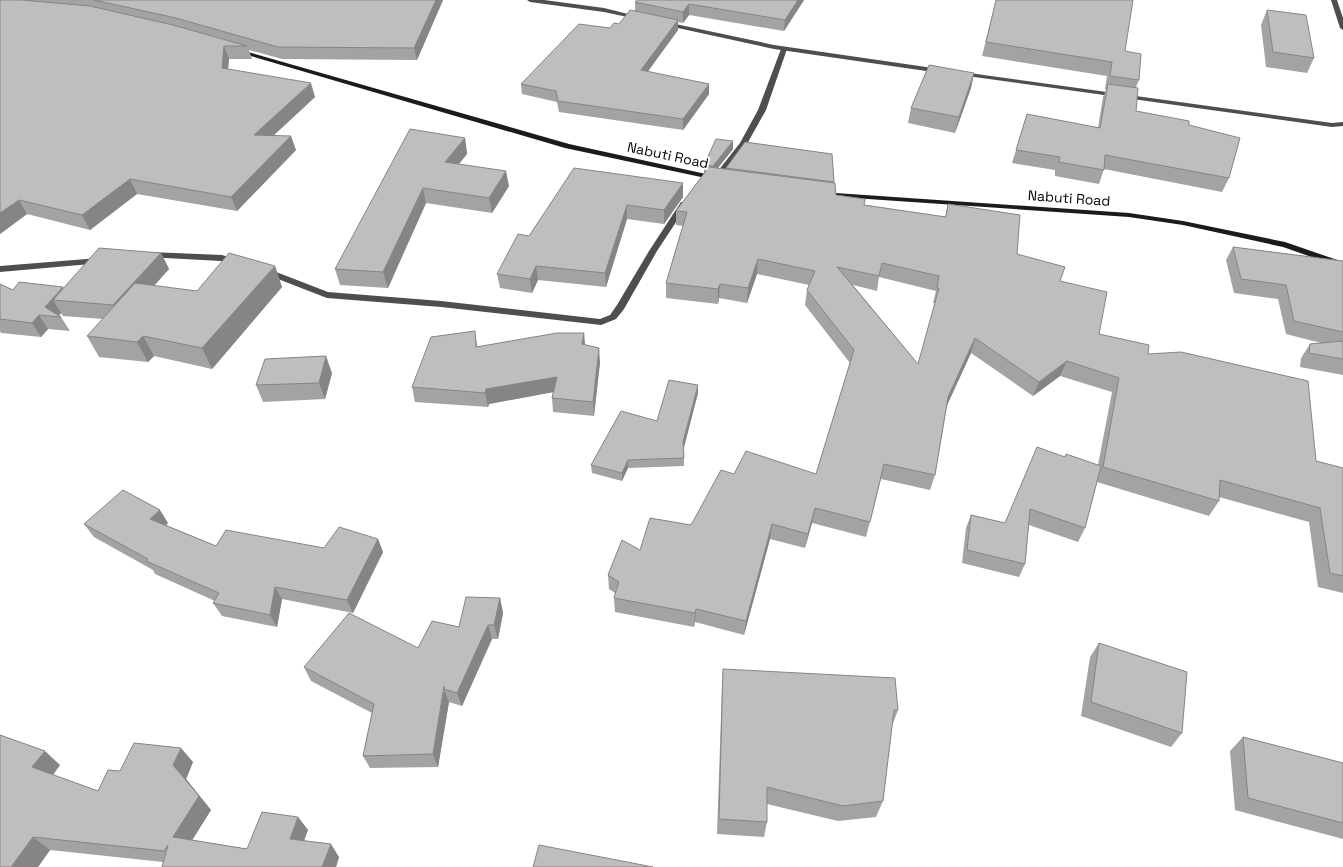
<svg xmlns="http://www.w3.org/2000/svg" width="1343" height="867" font-family="'Space Grotesk',sans-serif">
  <rect width="100%" height="100%" fill="#fff"/>
  <g fill="none" stroke-linecap="round" stroke-linejoin="round">
    <path fill="#4e4e4e" fill-rule="evenodd" d="M 784,47 L 787,49 L 766,110 L 747,144 L 720,180 L 714,180 L 714,176 L 740,143 L 758,110 L 781,49 Z"/>
    <path fill="#4e4e4e" fill-rule="evenodd" d="M 527,0 L 544,0 L 604,8 L 640,17 L 637,19 L 604,12 L 530,2 Z
      M 1331,0 L 1337,0 L 1343,18 L 1343,30 L 1340,28 Z
      M 666,22 L 774,45 L 940,69 L 943,71 L 940,73 L 774,49 L 664,25 L 663,24 Z
      M 962,72 L 1332,123 L 1343,122 L 1343,126 L 1332,127 L 960,75 L 960,73 Z
      M 681,202 L 687,202 L 688,204 L 657,251 L 624,309 L 616,319 L 601,325 L 441,307 L 327,298 L 265,274 L 264,272 L 268,269 L 271,270 L 328,292 L 441,301 L 600,319 L 610,315 L 617,305 L 649,251 Z
      M 150,252 L 222,255 L 241,261 L 242,263 L 238,266 L 221,261 L 147,257 L 146,255 Z
      M 99,258 L 103,261 L 102,263 L 0,272 L 0,266 Z"/>
    <path fill="#1b1b1b" fill-rule="evenodd" d="M 237,50 L 241,50 L 569,144 L 715,176 L 719,178 L 715,180 L 565,148 L 237,52 Z
      M 821,192 L 1129,213 L 1183,221 L 1285,242 L 1343,262 L 1343,268 L 1283,247 L 1183,225 L 1129,217 L 824,196 L 820,194 Z"/>
  </g>
  <path fill="#a3a3a3" fill-rule="evenodd" d="M 0,0 L 443,0 L 417,60 L 282,59 L 249,50 L 252,59 L 229,59 L 228,69 L 315,97 L 274,135 L 296,150 L 237,211 L 137,194 L 90,230 L 27,214 L 0,234 Z
    M 637,0 L 804,0 L 784,31 L 689,15 L 683,23 L 678,22 L 678,30 L 647,72 L 709,84 L 709,94 L 683,130 L 559,112 L 557,102 L 522,94 L 521,84 L 610,28 L 619,24 L 635,11 L 635,2 Z
    M 996,0 L 1125,51 L 1139,80 L 1136,87 L 1136,111 L 1189,125 L 1229,178 L 1222,192 L 1104,169 L 1099,184 L 1055,176 L 1055,170 L 1012,163 L 1027,114 L 1098,128 L 1103,97 L 1106,90 L 1105,89 L 1107,76 L 982,56 Z
    M 1267,10 L 1314,58 L 1307,73 L 1266,67 L 1261,25 Z
    M 974,73 L 971,88 L 955,133 L 908,123 L 911,108 Z
    M 465,138 L 467,154 L 459,164 L 509,186 L 492,213 L 426,203 L 388,288 L 340,285 L 335,269 Z
    M 733,141 L 733,149 L 718,168 L 726,169 L 726,168 L 832,154 L 834,183 L 836,195 L 864,205 L 945,217 L 948,204 L 1017,254 L 1060,281 L 1099,334 L 1148,354 L 1316,461 L 1343,468 L 1343,593 L 1318,587 L 1309,522 L 1219,497 L 1219,501 L 1209,516 L 1097,482 L 1085,528 L 1078,542 L 1029,525 L 1025,564 L 1019,577 L 962,563 L 966,528 L 971,515 L 1005,523 L 1064,457 L 1066,454 L 1098,465 L 1112,392 L 1060,376 L 1033,396 L 971,353 L 947,405 L 935,475 L 930,490 L 881,479 L 866,537 L 812,523 L 805,548 L 770,539 L 744,635 L 695,622 L 694,627 L 615,612 L 614,598 L 615,593 L 609,589 L 608,575 L 640,550 L 691,525 L 734,474 L 816,474 L 850,363 L 805,305 L 807,290 L 809,285 L 757,274 L 747,303 L 719,298 L 718,304 L 666,298 L 666,283 L 683,226 L 676,225 L 676,211 L 704,173 L 704,165 ZM 879,277 L 936,291 L 933,303 L 935,303 L 918,364 L 853,285 L 877,291 Z
    M 683,183 L 683,197 L 664,224 L 627,219 L 606,287 L 538,280 L 532,293 L 500,288 L 497,274 L 529,236 Z
    M 1233,247 L 1343,261 L 1343,375 L 1300,367 L 1301,358 L 1310,344 L 1321,343 L 1286,334 L 1278,299 L 1234,293 L 1226,260 Z
    M 161,253 L 169,269 L 154,286 L 197,291 L 275,266 L 282,287 L 212,369 L 154,356 L 148,362 L 99,357 L 87,336 L 103,319 L 63,316 L 61,313 L 59,316 L 61,317 L 70,331 L 48,329 L 41,337 L 1,333 L 0,331 L 0,284 L 13,290 L 63,287 L 64,288 Z
    M 584,333 L 585,345 L 600,362 L 594,416 L 553,412 L 552,398 L 553,392 L 489,404 L 488,407 L 415,402 L 412,387 L 477,347 Z
    M 332,373 L 325,399 L 263,402 L 256,385 Z
    M 698,393 L 684,448 L 684,466 L 628,468 L 622,481 L 592,473 L 591,465 Z
    M 168,523 L 166,525 L 216,546 L 324,548 L 378,539 L 383,552 L 353,613 L 282,599 L 277,627 L 222,616 L 213,603 L 215,601 L 155,574 L 153,570 L 94,537 L 84,524 Z
    M 500,598 L 503,613 L 498,639 L 492,639 L 462,706 L 449,702 L 438,767 L 370,768 L 363,756 L 372,713 L 311,681 L 304,667 L 418,648 L 459,627 Z
    M 1099,643 L 1182,733 L 1171,747 L 1081,716 L 1090,657 Z
    M 723,669 L 898,710 L 892,726 L 883,801 L 876,817 L 838,821 L 767,804 L 767,822 L 764,837 L 717,834 L 722,686 Z
    M 0,735 L 60,765 L 53,775 L 98,791 L 120,771 L 193,762 L 186,779 L 211,810 L 192,840 L 247,849 L 298,817 L 308,830 L 304,840 L 339,857 L 336,867 L 162,867 L 163,862 L 50,850 L 38,867 L 0,867 Z
    M 1243,737 L 1343,763 L 1343,839 L 1235,810 L 1230,751 Z"/>
  <path fill="#858585" d="M 436,0 L 443,0 L 417,60 L 414,48 Z
    M 798,0 L 804,0 L 784,31 L 785,20 Z
    M 689,4 L 689,15 L 683,23 L 683,12 Z
    M 678,20 L 678,30 L 641,81 L 641,70 Z
    M 224,46 L 229,59 L 227,82 L 222,68 Z
    M 974,73 L 971,88 L 955,133 L 959,117 Z
    M 311,83 L 315,97 L 259,149 L 254,135 Z
    M 709,84 L 709,94 L 683,130 L 683,119 Z
    M 291,136 L 296,150 L 237,211 L 231,197 Z
    M 465,138 L 467,154 L 448,177 L 445,162 Z
    M 733,141 L 733,149 L 713,174 L 713,166 Z
    M 506,171 L 509,186 L 492,213 L 489,198 Z
    M 130,179 L 137,194 L 90,230 L 82,215 Z
    M 683,183 L 683,197 L 664,224 L 664,210 Z
    M 423,188 L 426,203 L 388,288 L 383,272 Z
    M 19,200 L 27,214 L 0,234 L 0,213 Z
    M 627,205 L 627,219 L 606,287 L 605,273 Z
    M 161,253 L 169,269 L 122,321 L 113,305 Z
    M 758,259 L 757,274 L 747,303 L 748,288 Z
    M 275,266 L 282,287 L 212,369 L 202,348 Z
    M 536,266 L 538,280 L 532,293 L 530,279 Z
    M 720,284 L 719,298 L 718,304 L 718,289 Z
    M 63,287 L 72,301 L 53,300 L 61,313 L 58,317 L 45,307 Z
    M 39,315 L 48,329 L 41,337 L 32,323 Z
    M 475,331 L 477,345 L 479,361 L 476,347 Z
    M 584,333 L 585,348 L 582,344 Z
    M 143,336 L 154,356 L 148,362 L 137,342 Z
    M 975,338 L 971,353 L 944,412 L 948,397 Z
    M 599,348 L 600,362 L 594,416 L 593,402 Z
    M 326,356 L 332,373 L 325,399 L 319,383 Z
    M 1067,361 L 1060,376 L 1033,396 L 1039,382 Z
    M 557,377 L 559,391 L 489,404 L 488,407 L 485,393 L 486,389 Z
    M 698,385 L 698,393 L 683,450 L 683,442 Z
    M 628,460 L 628,468 L 622,481 L 622,473 Z
    M 815,508 L 812,523 L 805,548 L 808,534 Z
    M 160,510 L 168,523 L 159,532 L 150,519 Z
    M 772,524 L 770,539 L 744,635 L 746,621 Z
    M 378,539 L 383,552 L 353,613 L 347,600 Z
    M 275,587 L 282,599 L 277,627 L 270,615 Z
    M 500,598 L 503,613 L 498,639 L 494,625 Z
    M 696,609 L 695,622 L 694,627 L 695,613 Z
    M 488,625 L 492,639 L 462,706 L 457,693 Z
    M 444,689 L 449,702 L 438,767 L 433,754 Z
    M 181,748 L 193,762 L 186,779 L 211,810 L 186,850 L 173,837 L 173,765 Z
    M 45,751 L 60,765 L 48,781 L 32,767 Z
    M 298,817 L 308,830 L 300,851 L 290,839 Z
    M 33,837 L 50,850 L 38,867 L 11,867 Z
    M 331,844 L 339,857 L 336,867 L 322,867 Z"/>
  <path fill="#bebebe" stroke="#858585" fill-rule="evenodd" d="M 0,0 L 21,0 L 90,6 L 173,25 L 247,46 L 224,46 L 222,68 L 311,83 L 254,135 L 291,136 L 231,197 L 130,179 L 82,215 L 19,200 L 0,213 Z
    M 94,0 L 436,0 L 414,48 L 278,47 L 176,18 Z
    M 637,0 L 798,0 L 785,20 L 689,4 L 683,12 L 635,2 Z
    M 996,0 L 1133,0 L 1125,51 L 1141,54 L 1139,80 L 1110,76 L 1112,62 L 986,42 Z
    M 630,10 L 678,20 L 641,70 L 709,84 L 683,119 L 558,101 L 556,91 L 521,84 L 579,24 L 610,28 L 614,23 L 619,24 Z
    M 1267,10 L 1306,15 L 1314,58 L 1273,52 Z
    M 929,65 L 974,73 L 959,117 L 911,108 Z
    M 1108,84 L 1138,88 L 1136,111 L 1189,121 L 1189,125 L 1240,138 L 1229,178 L 1105,155 L 1104,170 L 1059,162 L 1060,157 L 1016,150 L 1027,114 L 1100,128 Z
    M 410,129 L 465,138 L 445,162 L 506,171 L 489,198 L 423,188 L 383,272 L 335,269 Z
    M 716,139 L 733,141 L 713,166 L 704,165 Z
    M 745,142 L 832,154 L 834,182 L 726,168 Z
    M 709,167 L 835,183 L 836,195 L 865,199 L 864,205 L 946,217 L 948,204 L 1020,215 L 1017,254 L 1065,267 L 1060,281 L 1107,292 L 1099,334 L 1149,345 L 1148,354 L 1181,352 L 1308,381 L 1316,461 L 1343,468 L 1343,576 L 1330,573 L 1320,508 L 1220,480 L 1219,501 L 1103,467 L 1119,378 L 1067,361 L 1039,382 L 975,338 L 948,397 L 935,475 L 884,464 L 870,522 L 815,508 L 808,534 L 772,524 L 746,621 L 696,609 L 695,613 L 614,598 L 619,582 L 608,575 L 622,540 L 640,550 L 650,518 L 691,525 L 721,470 L 734,474 L 746,451 L 816,474 L 854,350 L 807,290 L 815,271 L 758,259 L 748,288 L 720,284 L 718,289 L 666,283 L 687,212 L 676,211 ZM 882,263 L 939,276 L 937,288 L 939,288 L 918,364 L 837,267 L 879,276 Z
    M 574,168 L 683,183 L 664,210 L 627,205 L 605,273 L 536,266 L 530,279 L 497,274 L 518,234 L 529,236 Z
    M 1233,247 L 1343,261 L 1343,332 L 1294,321 L 1286,285 L 1241,279 Z
    M 99,248 L 161,253 L 113,305 L 53,300 Z
    M 229,253 L 275,266 L 202,348 L 143,336 L 137,342 L 87,336 L 135,283 L 197,291 Z
    M 19,282 L 63,287 L 45,307 L 61,317 L 39,315 L 32,323 L 0,319 L 0,284 L 13,290 Z
    M 475,331 L 476,347 L 557,333 L 584,333 L 582,344 L 599,348 L 593,402 L 552,398 L 557,377 L 486,389 L 485,393 L 412,387 L 431,337 Z
    M 1343,341 L 1343,359 L 1309,353 L 1310,344 Z
    M 326,356 L 319,383 L 256,385 L 265,359 Z
    M 669,380 L 698,385 L 683,442 L 684,458 L 628,460 L 622,473 L 591,465 L 621,411 L 657,421 Z
    M 1037,447 L 1065,457 L 1066,454 L 1101,466 L 1085,528 L 1030,509 L 1025,564 L 967,550 L 971,515 L 1005,523 Z
    M 123,490 L 160,510 L 150,519 L 216,546 L 226,530 L 324,548 L 339,527 L 378,539 L 347,600 L 275,587 L 270,615 L 213,603 L 219,593 L 146,561 L 148,559 L 84,524 Z
    M 466,597 L 500,598 L 494,625 L 488,625 L 457,693 L 444,689 L 444,686 L 433,754 L 363,756 L 374,704 L 304,667 L 349,613 L 418,648 L 432,621 L 459,627 Z
    M 1099,643 L 1187,672 L 1182,733 L 1091,702 Z
    M 723,669 L 895,678 L 898,710 L 894,710 L 883,801 L 843,806 L 767,787 L 767,822 L 719,819 Z
    M 0,735 L 45,751 L 32,767 L 98,791 L 108,770 L 120,771 L 134,743 L 181,748 L 173,765 L 199,796 L 173,837 L 247,849 L 262,812 L 298,817 L 290,839 L 331,844 L 322,867 L 162,867 L 168,845 L 164,851 L 33,837 L 11,867 L 0,867 Z
    M 1243,737 L 1343,763 L 1343,823 L 1248,798 Z
    M 539,845 L 653,867 L 533,867 Z"/>
  <g text-anchor="middle" dominant-baseline="central" stroke-width="4" stroke-linejoin="round" paint-order="stroke">
    <g font-size="14" fill="#000" stroke="#fff">
      <text transform="translate(668 155) rotate(12)">Nabuti Road</text>
      <text transform="translate(1069 198) rotate(4)">Nabuti Road</text>
    </g>
  </g>
</svg>
